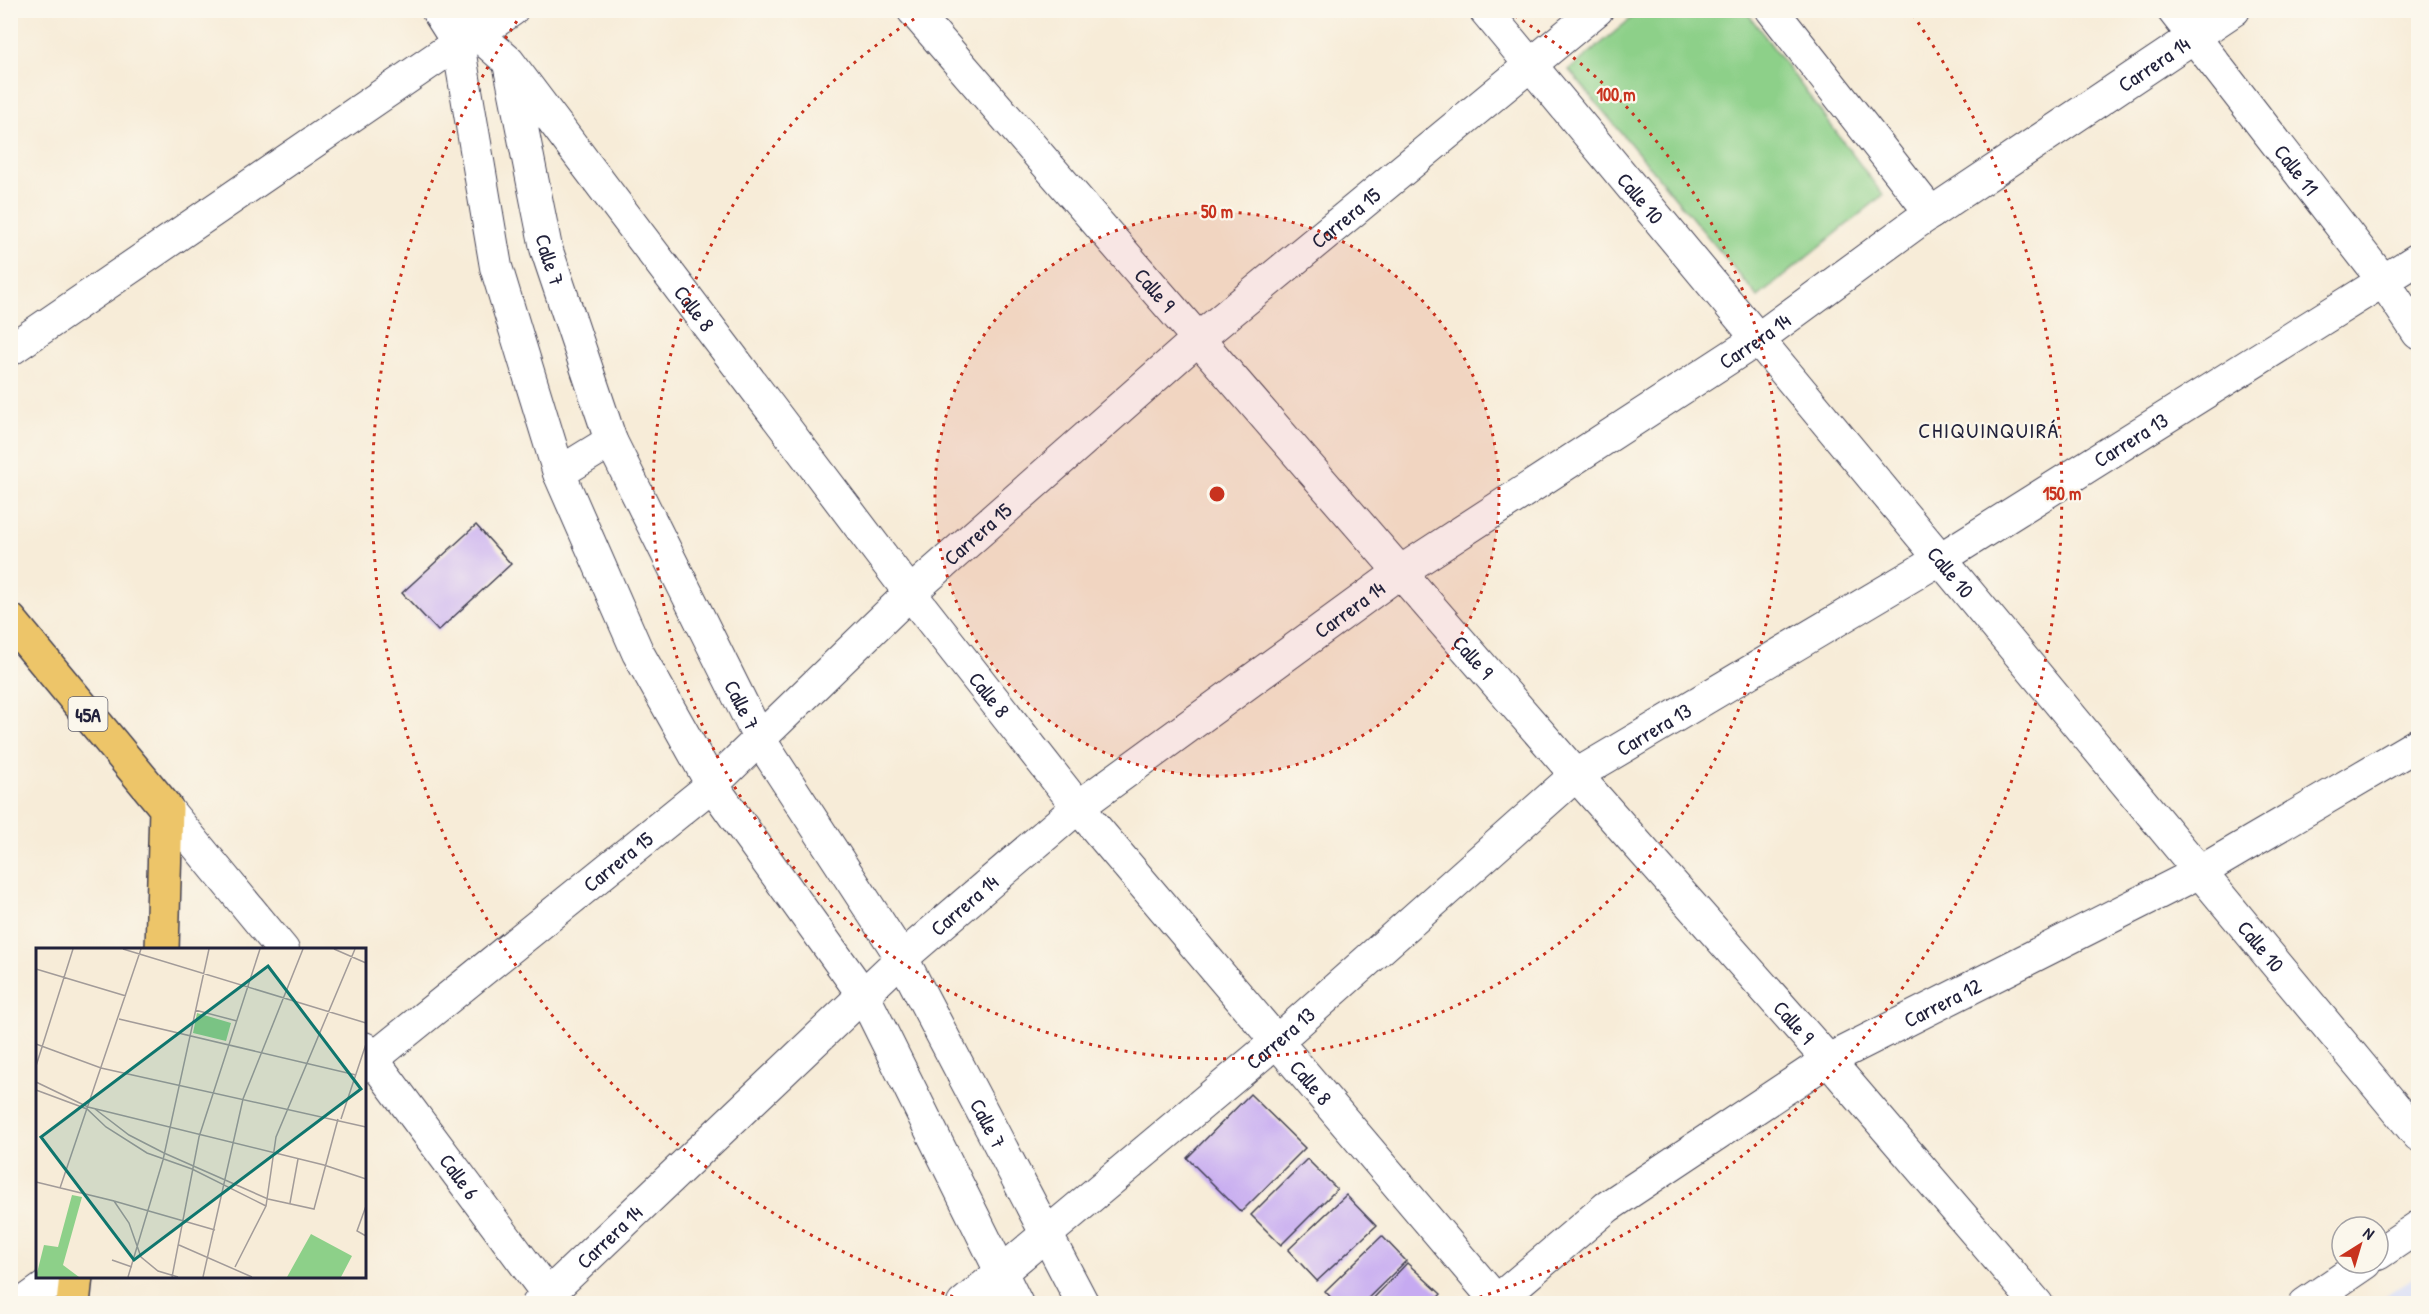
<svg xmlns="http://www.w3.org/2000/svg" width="2429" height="1314" font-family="'Patrick Hand',sans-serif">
  <rect width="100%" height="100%" fill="#fbf7ec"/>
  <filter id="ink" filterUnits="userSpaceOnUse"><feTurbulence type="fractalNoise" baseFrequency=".0167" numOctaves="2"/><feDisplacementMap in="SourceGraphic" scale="12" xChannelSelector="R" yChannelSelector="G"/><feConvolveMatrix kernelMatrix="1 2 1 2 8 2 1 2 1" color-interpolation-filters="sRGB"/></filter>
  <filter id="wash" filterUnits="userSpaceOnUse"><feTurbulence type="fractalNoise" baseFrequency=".008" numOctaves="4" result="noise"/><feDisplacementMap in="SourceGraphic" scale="24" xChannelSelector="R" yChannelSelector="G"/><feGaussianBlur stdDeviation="1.35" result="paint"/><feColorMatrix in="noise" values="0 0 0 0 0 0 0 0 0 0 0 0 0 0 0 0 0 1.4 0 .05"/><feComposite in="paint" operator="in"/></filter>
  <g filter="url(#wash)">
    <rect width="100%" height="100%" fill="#f7ecd8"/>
    <path fill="#d1d9f9" d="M 2418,1274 L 2418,1303 L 2376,1303 Z"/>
    <path fill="#8dd089" stroke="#587962" stroke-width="1.5" d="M 1640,11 L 1746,11 L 1883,195 L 1758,297 L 1569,70 Z"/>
    <g id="blocks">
      <path fill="#c6aaf1" d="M 476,525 L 511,564 L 438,631 L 402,593 Z
        M 1250,1094 L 1305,1148 L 1241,1212 L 1187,1158 Z
        M 1307,1159 L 1337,1189 L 1281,1245 L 1251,1215 Z
        M 1346,1195 L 1376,1226 L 1317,1281 L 1288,1250 Z
        M 1382,1236 L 1406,1261 L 1362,1304 L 1337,1304 L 1325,1291 Z
        M 1407,1263 L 1441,1294 L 1432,1304 L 1368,1304 Z"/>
    </g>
  </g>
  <g filter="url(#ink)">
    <use href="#blocks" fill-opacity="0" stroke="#424053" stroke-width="1.5"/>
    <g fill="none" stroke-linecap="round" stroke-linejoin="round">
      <defs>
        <g id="minor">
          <path d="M 437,10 L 458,43 L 496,267 L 559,473 L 638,653 L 712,785 L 864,996 L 1017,1304"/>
          <path id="s1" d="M 464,10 L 477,34 L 508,61 L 910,593 L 1078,807 L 1499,1304"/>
          <path id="s2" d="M 913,10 L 1576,775 L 1828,1060 L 2037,1304"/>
          <path id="s3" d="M 1485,10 L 2418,1135"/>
          <path d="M 1772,10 L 1931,213"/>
          <path id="s4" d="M 2173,10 L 2382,279 L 2418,333"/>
          <path id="s5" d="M 510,68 L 546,248 L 611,441 L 760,740 L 902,958 L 1083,1304"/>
          <path d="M 10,350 L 458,43 L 477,34 L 512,10"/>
          <path d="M 559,473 L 611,441"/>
          <path d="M 166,808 L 283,950"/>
          <path id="s6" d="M 364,1048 L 555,1304"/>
          <path id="s7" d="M 364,1066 L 712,785 L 910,593 L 1198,339 L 1597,10"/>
          <path d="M 2378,1254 L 2418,1227"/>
          <path d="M 22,1304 L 61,1276"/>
          <path id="s8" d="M 538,1304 L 902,958 L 1078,807 L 1400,572 L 1758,339 L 1916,223 L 2234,10"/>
          <path id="s9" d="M 963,1304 L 1277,1041 L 1576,775 L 1940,559 L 2418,259"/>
          <path id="s10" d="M 1493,1304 L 1607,1207 L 1828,1060 L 2200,872 L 2418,744"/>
          <path d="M 2305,1304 L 2365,1263"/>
        </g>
        <path id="trunk" d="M 10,620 L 166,808 L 162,950
          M 73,1304 L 76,1276"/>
      </defs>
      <use href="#minor" stroke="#424053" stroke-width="34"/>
      <use href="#trunk" stroke="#424053" stroke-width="36"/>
      <use href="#minor" stroke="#fff" stroke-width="32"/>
      <use href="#trunk" stroke="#edc569" stroke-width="33"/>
    </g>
  </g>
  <circle cx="1217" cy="494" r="282" fill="#c8321e" fill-opacity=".12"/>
  <g fill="none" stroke="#c8321e" stroke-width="3" stroke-dasharray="3 6">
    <circle cx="1217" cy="494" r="282"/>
    <path d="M1507 11A564 564 0 1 1 927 11"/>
    <path d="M970 1302A845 845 0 0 1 521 15M1913 15A845 845 0 0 1 1464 1302"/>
  </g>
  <g text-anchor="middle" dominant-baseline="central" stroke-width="4.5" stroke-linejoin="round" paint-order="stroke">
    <rect fill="#fbf7ec" stroke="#636270" stroke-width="1.5" x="68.5" y="697" width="39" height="34" rx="4.5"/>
    <g font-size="20" font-weight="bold" fill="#22223b">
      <text x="88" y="714">45A</text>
    </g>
    <g font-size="21" fill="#22223b" stroke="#fbf7ec">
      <text stroke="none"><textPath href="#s8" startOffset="2042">Carrera 14</textPath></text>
      <text stroke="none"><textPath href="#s4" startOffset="202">Calle 11</textPath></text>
      <text stroke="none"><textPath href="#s3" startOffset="244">Calle 10</textPath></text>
      <text stroke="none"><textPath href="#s7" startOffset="1298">Carrera 15</textPath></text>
      <text stroke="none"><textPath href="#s5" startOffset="196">Calle 7</textPath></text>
      <text stroke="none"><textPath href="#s2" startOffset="370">Calle 9</textPath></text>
      <text stroke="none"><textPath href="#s1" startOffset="378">Calle 8</textPath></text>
      <text stroke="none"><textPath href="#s8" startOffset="1556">Carrera 14</textPath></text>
      <text stroke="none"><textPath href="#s9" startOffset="1458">Carrera 13</textPath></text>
      <text stroke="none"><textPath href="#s7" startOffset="813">Carrera 15</textPath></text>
      <text stroke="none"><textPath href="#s3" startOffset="730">Calle 10</textPath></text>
      <text stroke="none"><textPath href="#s8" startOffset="1070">Carrera 14</textPath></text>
      <text stroke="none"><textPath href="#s2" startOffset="856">Calle 9</textPath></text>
      <text stroke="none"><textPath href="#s1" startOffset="864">Calle 8</textPath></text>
      <text stroke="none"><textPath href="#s5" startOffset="682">Calle 7</textPath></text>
      <text stroke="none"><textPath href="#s9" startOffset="900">Carrera 13</textPath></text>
      <text stroke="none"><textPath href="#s7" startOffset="326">Carrera 15</textPath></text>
      <text stroke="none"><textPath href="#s8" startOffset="584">Carrera 14</textPath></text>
      <text stroke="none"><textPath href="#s3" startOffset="1216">Calle 10</textPath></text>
      <text stroke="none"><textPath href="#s10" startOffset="543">Carrera 12</textPath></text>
      <text stroke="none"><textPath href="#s2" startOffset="1342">Calle 9</textPath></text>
      <text stroke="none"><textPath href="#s9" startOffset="414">Carrera 13</textPath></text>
      <text stroke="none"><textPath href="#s1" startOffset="1368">Calle 8</textPath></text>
      <text stroke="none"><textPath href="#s5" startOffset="1168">Calle 7</textPath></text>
      <text stroke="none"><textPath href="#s6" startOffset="160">Calle 6</textPath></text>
      <text stroke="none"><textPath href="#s8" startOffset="98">Carrera 14</textPath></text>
    </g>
    <g font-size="22" letter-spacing="1.5" fill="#22223b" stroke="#fbf7ec">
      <text x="1989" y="430">CHIQUINQUIRÁ</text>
    </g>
  </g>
  <g transform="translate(36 948)">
    <rect width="330" height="330" fill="#f7ecd8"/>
    <path d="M 161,65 L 195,75 L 190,93 L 157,85 ZM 36,247 L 46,249 L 27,317 L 43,329 L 0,329 L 8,297 L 22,299 ZM 275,286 L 316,308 L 305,329 L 251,329 Z" fill="#8dd089"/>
    <path fill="none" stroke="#a29b99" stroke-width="1.5" d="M 87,1 L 330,75M 298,1 L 330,15M 0,21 L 90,48M 159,62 L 201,73M 83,71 L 320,127M 0,96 L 65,120 L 330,179M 0,118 L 37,1M 0,134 L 52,159 L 288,217 L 330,231M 0,142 L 51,161 L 70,179 L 111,205 L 156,221 L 230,258M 59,161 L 93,187 L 128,205 L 232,251 L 278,261 L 302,171M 305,171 L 330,96M 0,234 L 78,253 L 93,275 L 105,309 L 122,323 L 142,329M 24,240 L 105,1M 78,253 L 179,282M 254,255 L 262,211M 330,258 L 321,283 L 330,288M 143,297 L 216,329M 76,312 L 96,319M 199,319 L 230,258 L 240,189 L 319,1M 92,329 L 127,212 L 173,1M 136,329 L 163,189 L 224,1M 167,329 L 207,151 L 267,1"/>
    <path fill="#0f766e" fill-opacity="0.15" stroke="#0f766e" stroke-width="3" d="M 232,18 L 325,141 L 98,312 L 5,189 Z"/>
    <rect width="330" height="330" fill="none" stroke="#22223b" stroke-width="3"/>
  </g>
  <circle cx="1217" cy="494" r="9" fill="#c8321e" stroke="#fbf7ec" stroke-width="3"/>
  <g font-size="18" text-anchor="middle" font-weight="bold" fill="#c8321e" stroke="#fbf7ec" stroke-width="4.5" stroke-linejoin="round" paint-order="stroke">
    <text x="1616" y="101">100 m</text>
    <text x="1217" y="218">50 m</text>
    <text x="2062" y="500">150 m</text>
  </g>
  <rect width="2429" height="1314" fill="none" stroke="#fbf7ec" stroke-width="36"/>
  <g transform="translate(2360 1245) rotate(37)"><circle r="28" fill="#fbf7ec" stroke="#a4a2a5" stroke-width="1.5"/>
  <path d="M0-4.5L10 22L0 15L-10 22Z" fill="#c8321e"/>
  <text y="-9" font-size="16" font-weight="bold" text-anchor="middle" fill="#22223b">N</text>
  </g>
</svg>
